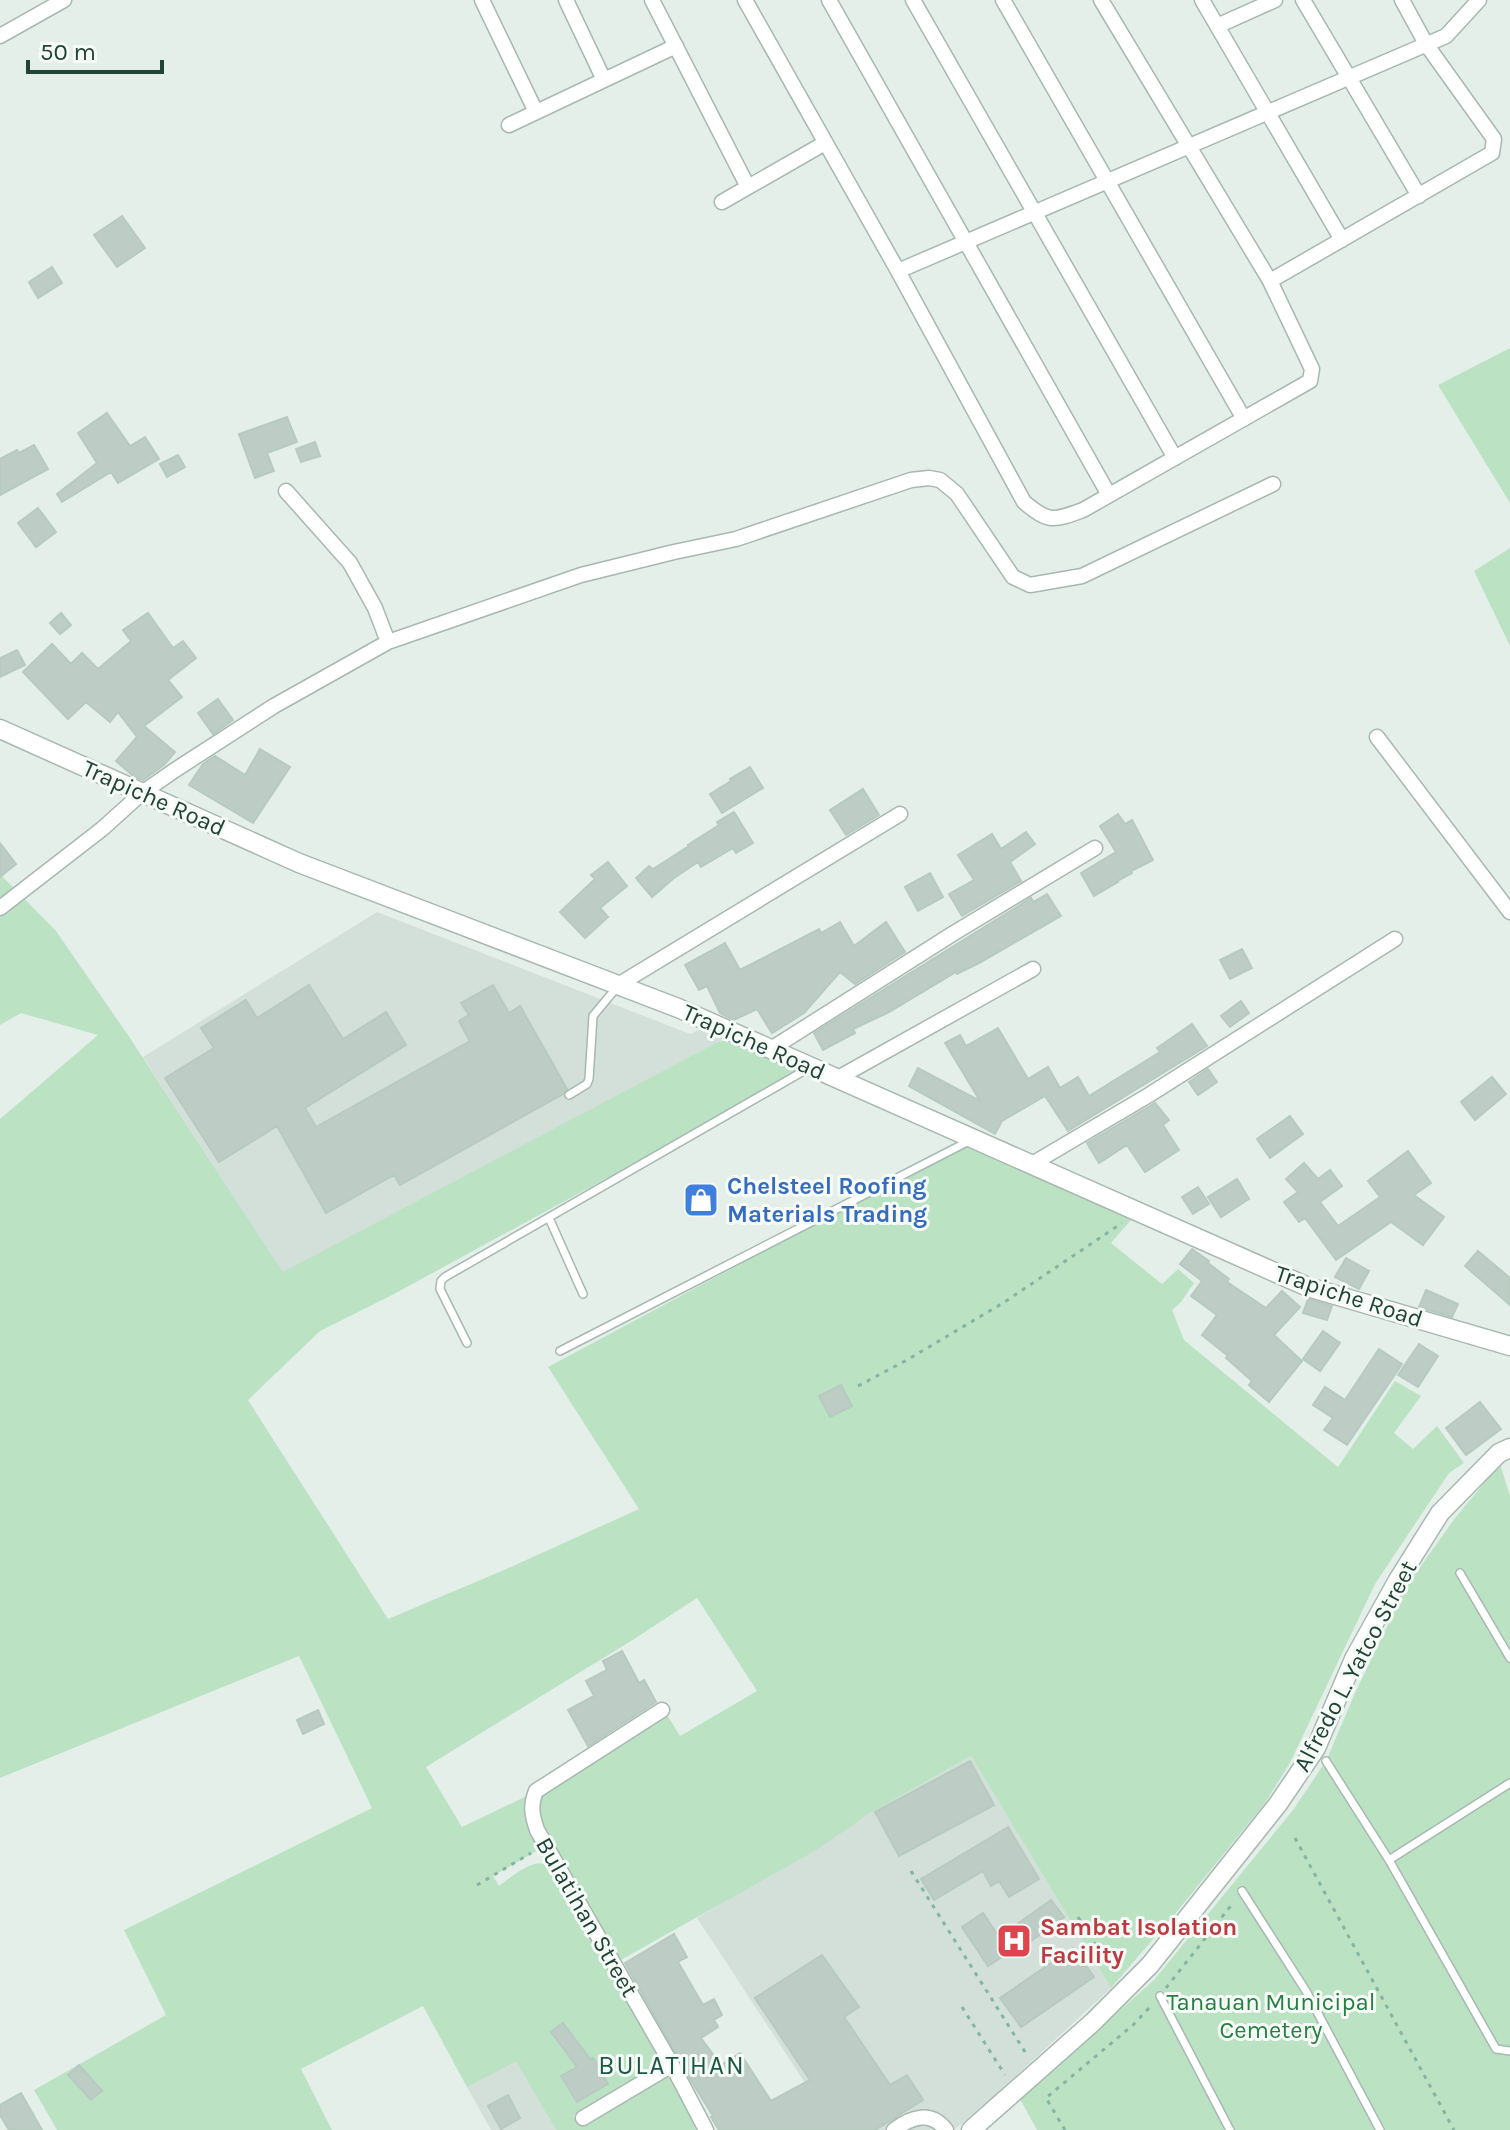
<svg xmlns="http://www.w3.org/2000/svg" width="1510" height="2130" font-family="Karla,sans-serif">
  <rect width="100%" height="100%" fill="#e5efea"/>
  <path fill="#d3dfd9" d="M 377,912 L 690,1034 L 704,1028 L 722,1040 L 284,1274 L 143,1057 Z
    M 971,1756 L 1111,1988 L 982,2107 L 954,2130 L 836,2130 L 697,1918 L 867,1815 Z
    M 516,2062 L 556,2130 L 491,2130 L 467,2087 Z"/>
  <path fill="#bce2c4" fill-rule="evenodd" d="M 1510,348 L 1510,503 L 1438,385 Z
    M 1510,548 L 1510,646 L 1474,571 Z
    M 0,874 L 56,931 L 130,1038 L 283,1272 L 718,1042 L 742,1036 L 811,1067 L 394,1294 L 320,1331 L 248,1400 L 388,1619 L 504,1570 L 639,1509 L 548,1367 L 964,1144 L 1132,1219 L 1111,1243 L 1162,1284 L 1178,1269 L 1194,1283 L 1181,1302 L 1172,1310 L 1184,1340 L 1338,1467 L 1395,1381 L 1421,1396 L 1394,1433 L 1413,1449 L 1437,1426 L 1464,1463 L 1449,1473 L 1375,1584 L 1290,1763 L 1265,1803 L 1175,1914 L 1111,1988 L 971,1756 L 867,1815 L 818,1849 L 619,1961 L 547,1845 L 493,1876 L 499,1886 C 511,1877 531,1859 546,1864 L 659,2054 L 660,2062 L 657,2067 L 573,2116 L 579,2125 L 587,2125 L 669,2075 L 699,2130 L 556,2130 L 516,2062 L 467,2087 L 423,2006 L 301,2069 L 332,2130 L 57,2130 L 34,2090 L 166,2015 L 124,1930 L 372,1808 L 299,1656 L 0,1778 L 0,1119 L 98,1035 L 21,1013 L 0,1025 ZM 697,1598 L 757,1691 L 680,1736 L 664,1710 L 535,1792 L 462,1827 L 426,1767 L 631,1641 Z
    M 1500,1464 L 1510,1496 L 1510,2130 L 1037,2130 L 1020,2099 L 1154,1980 L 1293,1810 L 1326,1761 L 1355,1693 L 1406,1587 L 1455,1518 Z"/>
  <path fill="#bdcdc5" stroke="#b6cac0" stroke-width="2" d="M 122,216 L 145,248 L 117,267 L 94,235 Z
    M 52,267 L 62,283 L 38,298 L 29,282 Z
    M 107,413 L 130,446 L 145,437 L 159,459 L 118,483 L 111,472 L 62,502 L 57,494 L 97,463 L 78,433 Z
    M 287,417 L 297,442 L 267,453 L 274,471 L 255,478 L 239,434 Z
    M 315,442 L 320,456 L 301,462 L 296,449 Z
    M 34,445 L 48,469 L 0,495 L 0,459 L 17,450 L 19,453 Z
    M 178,455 L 185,467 L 167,477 L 160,464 Z
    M 38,508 L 56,532 L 36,547 L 18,523 Z
    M 61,613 L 71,625 L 60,634 L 50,623 Z
    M 148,613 L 173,648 L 183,641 L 196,658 L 168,680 L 182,697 L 144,726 L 175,752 L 164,765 L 143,780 L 133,776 L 116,761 L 137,737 L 118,712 L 110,722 L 86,702 L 68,719 L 23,672 L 52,644 L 71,664 L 82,653 L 98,669 L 131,641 L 123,630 Z
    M 17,650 L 25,665 L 0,677 L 0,658 Z
    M 218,699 L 233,720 L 213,734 L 198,713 Z
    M 260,749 L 290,767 L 253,823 L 189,785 L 203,764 L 215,756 L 245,775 Z
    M 750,767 L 763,788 L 722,813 L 710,794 L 731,781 L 730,779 Z
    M 863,789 L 879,815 L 846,835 L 830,810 Z
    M 734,812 L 753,843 L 736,853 L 733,848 L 701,867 L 698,862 L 674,878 L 652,897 L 636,878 L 649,866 L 653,869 L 689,846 L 688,845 L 719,825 L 717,822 Z
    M 1118,814 L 1125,824 L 1132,820 L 1153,860 L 1131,871 L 1132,873 L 1117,881 L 1118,882 L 1094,896 L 1081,873 L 1116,852 L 1100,826 Z
    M 1026,832 L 1035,844 L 1010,862 L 1021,881 L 962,916 L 949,894 L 974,880 L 958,855 L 992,834 L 1001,849 Z
    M 0,843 L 16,864 L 0,877 Z
    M 608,862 L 627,886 L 600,908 L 608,917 L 585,938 L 560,912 L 595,879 L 591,875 Z
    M 930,873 L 943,897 L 918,911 L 905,887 Z
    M 1047,894 L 1061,916 L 979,963 L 957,974 L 956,972 L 889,1012 L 853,1029 L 855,1033 L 823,1050 L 814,1033 L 1031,898 L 1033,902 Z
    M 840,922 L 854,946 L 886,922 L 905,952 L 855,984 L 840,972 L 804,1013 L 772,1033 L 757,1009 L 734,1020 L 720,1013 L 707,986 L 699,990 L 685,965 L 725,943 L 740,970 L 819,929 L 821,933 Z
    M 1242,949 L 1252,968 L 1230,979 L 1220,960 Z
    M 309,985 L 343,1039 L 386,1012 L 406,1045 L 305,1108 L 316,1127 L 470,1041 L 459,1021 L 469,1015 L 461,1003 L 493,985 L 509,1013 L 520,1006 L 567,1089 L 563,1094 L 400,1185 L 394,1175 L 326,1213 L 277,1126 L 219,1162 L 165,1078 L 214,1048 L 201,1028 L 246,1000 L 257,1018 Z
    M 1241,1001 L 1249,1013 L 1230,1027 L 1221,1016 Z
    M 1192,1024 L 1207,1046 L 1068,1131 L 1045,1096 L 1002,1121 L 995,1134 L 909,1086 L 918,1068 L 980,1101 L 945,1043 L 960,1035 L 966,1046 L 998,1028 L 1028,1079 L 1048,1067 L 1060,1088 L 1078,1077 L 1089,1096 L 1160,1052 L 1157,1048 Z
    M 1208,1069 L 1217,1082 L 1198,1095 L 1189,1082 Z
    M 1492,1077 L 1506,1094 L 1475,1120 L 1461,1102 Z
    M 1155,1103 L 1169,1120 L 1163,1125 L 1179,1150 L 1145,1172 L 1127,1145 L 1099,1163 L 1087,1143 Z
    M 1290,1116 L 1303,1134 L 1270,1158 L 1257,1139 Z
    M 1408,1151 L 1431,1183 L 1414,1195 L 1444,1217 L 1423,1245 L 1391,1222 L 1336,1260 L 1305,1218 L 1299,1222 L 1284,1202 L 1298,1192 L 1286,1179 L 1304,1163 L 1318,1179 L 1330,1170 L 1342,1186 L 1320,1202 L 1338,1226 L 1380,1197 L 1368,1181 Z
    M 1237,1179 L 1249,1199 L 1221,1217 L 1208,1197 Z
    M 1198,1187 L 1209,1204 L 1193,1214 L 1182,1197 Z
    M 1192,1249 L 1209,1261 L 1208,1263 L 1229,1279 L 1227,1282 L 1266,1308 L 1282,1291 L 1300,1307 L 1274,1335 L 1302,1361 L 1269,1402 L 1249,1385 L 1252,1381 L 1226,1358 L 1228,1356 L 1202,1335 L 1217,1315 L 1191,1296 L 1202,1281 L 1180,1264 Z
    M 1478,1251 L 1510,1278 L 1510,1305 L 1465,1266 Z
    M 1346,1258 L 1369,1271 L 1359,1289 L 1335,1277 Z
    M 1426,1290 L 1458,1304 L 1452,1317 L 1419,1307 Z
    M 1308,1299 L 1332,1306 L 1327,1320 L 1303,1313 Z
    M 1323,1331 L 1340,1343 L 1320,1371 L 1303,1359 Z
    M 1419,1344 L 1438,1356 L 1418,1387 L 1398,1375 Z
    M 1379,1349 L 1402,1364 L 1347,1445 L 1324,1430 L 1333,1418 L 1313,1405 L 1325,1387 L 1345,1400 Z
    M 841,1385 L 852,1406 L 830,1417 L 819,1396 Z
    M 1480,1402 L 1501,1429 L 1466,1455 L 1446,1428 Z
    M 622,1651 L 639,1683 L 644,1680 L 656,1702 L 588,1746 L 568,1710 L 594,1696 L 586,1681 L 607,1670 L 603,1661 Z
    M 318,1710 L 324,1724 L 303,1734 L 297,1720 Z
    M 970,1761 L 994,1805 L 899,1856 L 875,1812 Z
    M 1008,1827 L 1039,1879 L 1009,1897 L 999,1881 L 991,1886 L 983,1871 L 934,1900 L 921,1879 Z
    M 1051,1900 L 1064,1917 L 1031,1941 L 1029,1939 L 988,1966 L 962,1927 L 983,1913 L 999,1937 Z
    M 674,1934 L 687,1957 L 678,1962 L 703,2005 L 714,1999 L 722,2015 L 714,2020 L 718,2027 L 701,2038 L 721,2065 L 740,2053 L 771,2101 L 810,2080 L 755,1998 L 822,1955 L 859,2007 L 844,2017 L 890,2085 L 907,2075 L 923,2100 L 875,2130 L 719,2130 L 711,2117 L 713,2116 L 693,2084 L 625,1963 Z
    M 1073,1948 L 1094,1977 L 1021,2027 L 1000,1998 Z
    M 563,2023 L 590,2059 L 593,2058 L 608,2084 L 577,2102 L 561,2076 L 577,2067 L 551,2032 Z
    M 79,2065 L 102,2091 L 91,2100 L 68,2075 Z
    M 21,2093 L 42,2130 L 9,2130 L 0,2115 L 0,2105 Z
    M 508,2095 L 520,2118 L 501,2129 L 488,2106 Z"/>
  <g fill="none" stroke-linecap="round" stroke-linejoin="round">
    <defs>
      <path id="service" d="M 569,1095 L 587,1084 L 589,1079 L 593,1016 L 617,987
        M 549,1218 L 583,1294
        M 467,1343 L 440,1289 L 441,1281 L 445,1277 L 809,1068
        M 560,1351 L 971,1140
        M 1460,1573 L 1510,1658
        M 1326,1761 L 1389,1860 L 1496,2049 L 1510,2051
        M 1389,1860 L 1510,1783
        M 1242,1891 L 1306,1991 L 1380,2130
        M 1160,1996 L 1230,2130"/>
      <path id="minor" d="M 482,0 L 536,112
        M 566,0 L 604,80
        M 652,0 L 748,187
        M 745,0 L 898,271 L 1024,502 C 1049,523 1053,521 1083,510 L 1310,381 L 1312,369 L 1270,281 L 1101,0
        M 829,0 L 1109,495
        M 913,0 L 1175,458
        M 1003,0 L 1244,419
        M 1202,0 L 1342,240
        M 1303,0 L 1419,196
        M 1217,26 L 1275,0
        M 0,36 L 64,0
        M 509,125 L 676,46
        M 722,202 L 825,143
        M 898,271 L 1446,36 L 1479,0
        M 1270,281 L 1492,153 L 1494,139 L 1426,44 L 1402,0
        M 286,491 L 350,563 L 375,608 L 388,642
        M 1377,737 L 1510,912
        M 0,908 L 102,829 L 142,793 L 175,770 L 274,706 L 388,642 L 581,575 L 674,552 L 736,539 L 911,480 L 929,478 L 940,480 L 957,494 L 1013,577 L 1030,585 L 1082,576 L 1273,484
        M 618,985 L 900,814
        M 771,1049 L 954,933 L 1095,848
        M 838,1078 L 1033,969
        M 1032,1164 L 1149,1095 L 1395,939
        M 662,1710 L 536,1791 C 530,1806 532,1815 537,1830 L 672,2065 L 706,2130
        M 583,2118 L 672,2065
        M 894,2130 C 911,2117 931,2110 946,2130"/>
      <path id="tertiary" d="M 0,729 L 299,863 L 678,1008 L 1308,1287 L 1510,1346
        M 971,2130 L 1093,2022 L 1150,1965 L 1278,1804 L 1316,1748 L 1354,1659 L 1398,1580 L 1440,1513 L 1499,1453 L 1510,1448"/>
    </defs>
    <use href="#service" stroke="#a7b8b1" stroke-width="10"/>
    <use href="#minor" stroke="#a7b8b1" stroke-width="17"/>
    <use href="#tertiary" stroke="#a7b8b1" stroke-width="21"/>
    <path stroke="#83b5a2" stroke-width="3" stroke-dasharray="4 6" stroke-linecap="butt" d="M 858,1386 L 907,1360 L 1003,1303 L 1122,1223
      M 1295,1838 L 1454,2130
      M 911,1871 L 1027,2055
      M 477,1885 L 531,1853
      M 1078,1917 L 1114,1974
      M 1166,1988 L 1233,1903
      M 962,2007 L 1005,2075
      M 1065,2130 L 1046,2098 L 1133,2025 L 1151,2006"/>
    <use href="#service" stroke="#fff" stroke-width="7"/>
    <use href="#minor" stroke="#fff" stroke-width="14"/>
    <use href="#tertiary" stroke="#fff" stroke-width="18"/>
  </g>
  <defs>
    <symbol id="shop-square" viewBox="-11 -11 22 22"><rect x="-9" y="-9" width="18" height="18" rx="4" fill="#3f7fe0" stroke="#f6fbf8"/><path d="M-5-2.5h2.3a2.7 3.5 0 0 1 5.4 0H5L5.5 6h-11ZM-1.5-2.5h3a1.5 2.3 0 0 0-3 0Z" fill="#fff"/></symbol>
    <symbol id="hospital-square" viewBox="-11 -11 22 22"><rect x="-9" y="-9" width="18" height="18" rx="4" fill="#e0444e" stroke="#f6fbf8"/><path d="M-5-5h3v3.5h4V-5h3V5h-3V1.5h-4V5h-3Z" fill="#fff"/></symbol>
  </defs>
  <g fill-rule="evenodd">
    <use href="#shop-square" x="681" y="1180" width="40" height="40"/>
    <use href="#hospital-square" x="994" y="1921" width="40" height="40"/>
  </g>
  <g text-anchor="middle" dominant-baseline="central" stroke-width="6" stroke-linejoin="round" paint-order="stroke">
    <g font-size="24" fill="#224338" stroke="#f6fbf8">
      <text transform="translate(154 798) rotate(24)">Trapiche Road</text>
      <text transform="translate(754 1042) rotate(24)">Trapiche Road</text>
      <text transform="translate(1349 1296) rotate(18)">Trapiche Road</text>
      <text transform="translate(1355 1666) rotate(-62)">Alfredo L. Yatco Street</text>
      <text transform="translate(587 1917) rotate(60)">Bulatihan Street</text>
    </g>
    <g font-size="24" font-weight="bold" fill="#366cbe" stroke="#f6fbf8" text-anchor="start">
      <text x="727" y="1186">Chelsteel Roofing<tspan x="727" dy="28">Materials Trading</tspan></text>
    </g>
    <g font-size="24" font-weight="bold" fill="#be3a42" stroke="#f6fbf8" text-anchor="start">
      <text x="1040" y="1927">Sambat Isolation<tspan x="1040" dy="28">Facility</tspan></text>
    </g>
    <g font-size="24" fill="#287e43" stroke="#f6fbf8">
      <text x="1271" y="2002">Tanauan Municipal<tspan x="1271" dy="28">Cemetery</tspan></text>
    </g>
    <g font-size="26" letter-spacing="2" fill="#1c5845" stroke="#f6fbf8">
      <text x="672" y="2065">BULATIHAN</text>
    </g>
  </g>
  <path d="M28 60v12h134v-12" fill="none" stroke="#224338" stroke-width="4"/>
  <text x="40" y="60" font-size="24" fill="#224338" stroke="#f6fbf8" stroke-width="6" paint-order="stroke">50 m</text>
</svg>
